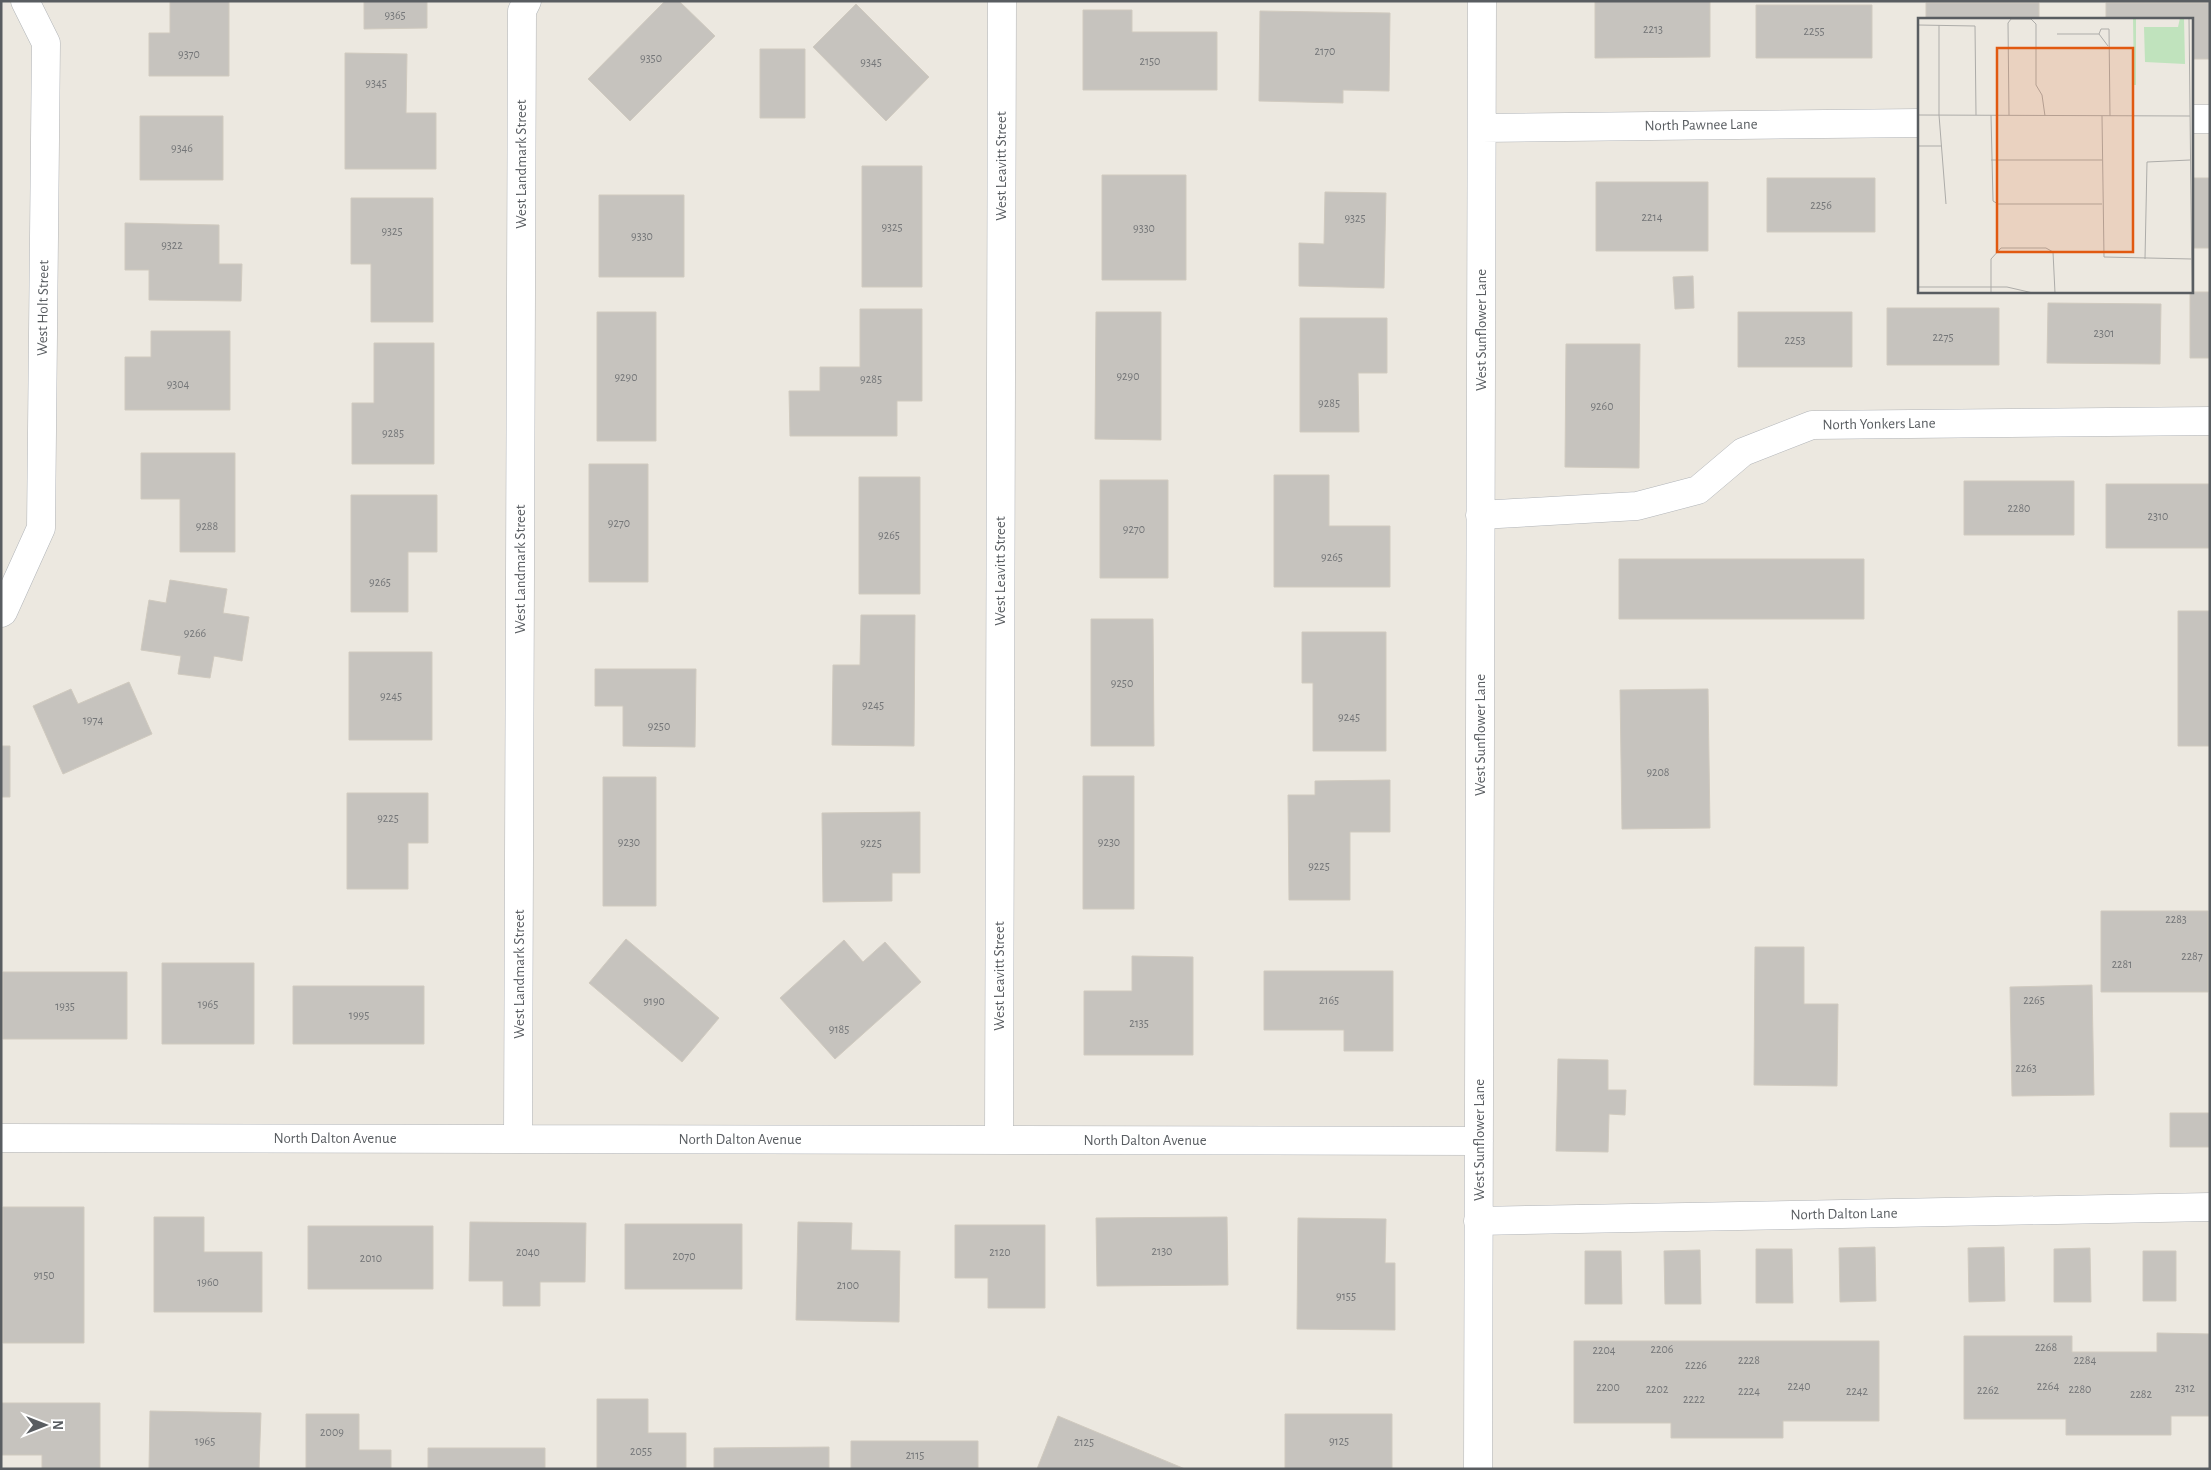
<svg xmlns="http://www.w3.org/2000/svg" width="2211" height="1470" font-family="'Alegreya Sans',sans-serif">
  <rect width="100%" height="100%" fill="#ece8e0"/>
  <path fill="#c6c3be" stroke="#d0cabf" d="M 170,1 L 229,1 L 229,76 L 149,76 L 149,33 L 170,33 Z
    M 364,1 L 427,1 L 427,28 L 364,29 Z
    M 665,1 L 679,1 L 715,36 L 630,121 L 588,79 Z
    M 1595,1 L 1710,1 L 1710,57 L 1595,58 Z
    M 1926,3 L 2039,3 L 2039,19 L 1926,19 Z
    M 2106,3 L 2210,3 L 2210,59 L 2192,59 L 2192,19 L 2106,19 Z
    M 856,4 L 929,77 L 886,121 L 813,47 Z
    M 1756,5 L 1872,5 L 1872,58 L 1756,58 Z
    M 1083,10 L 1132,10 L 1132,32 L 1217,32 L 1217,90 L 1083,90 Z
    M 1260,11 L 1390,13 L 1389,91 L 1343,90 L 1343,103 L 1259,101 Z
    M 760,49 L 805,49 L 805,118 L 760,118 Z
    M 345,53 L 407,54 L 406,113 L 436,113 L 436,169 L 345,169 Z
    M 140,116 L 223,116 L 223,180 L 140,180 Z
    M 862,166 L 922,166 L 922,287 L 862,287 Z
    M 1102,175 L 1186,175 L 1186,280 L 1102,280 Z
    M 1767,178 L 1875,178 L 1875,232 L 1767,232 Z
    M 2192,178 L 2210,178 L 2210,248 L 2192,248 Z
    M 1596,182 L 1708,182 L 1708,251 L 1596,251 Z
    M 1325,192 L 1386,193 L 1384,288 L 1299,286 L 1299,243 L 1324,244 Z
    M 599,195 L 684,195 L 684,277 L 599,277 Z
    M 351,198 L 433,198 L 433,322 L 371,322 L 371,264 L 351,264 Z
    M 125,223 L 219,225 L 219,264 L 242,264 L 241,301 L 149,300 L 149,270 L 125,270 Z
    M 1693,276 L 1694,308 L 1675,309 L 1673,277 Z
    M 2190,292 L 2210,292 L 2210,358 L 2190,358 Z
    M 2048,303 L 2161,304 L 2160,364 L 2047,363 Z
    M 1887,308 L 1999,308 L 1999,365 L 1887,365 Z
    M 860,309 L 922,309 L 922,401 L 897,401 L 897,436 L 790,436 L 789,391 L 820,391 L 820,367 L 860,367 Z
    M 597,312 L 656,312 L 656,441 L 597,441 Z
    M 1096,312 L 1161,312 L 1161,440 L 1095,439 Z
    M 1738,312 L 1852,312 L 1852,367 L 1738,367 Z
    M 1300,318 L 1387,318 L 1387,373 L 1358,373 L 1359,432 L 1300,432 Z
    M 151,331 L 230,331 L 230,410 L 125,410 L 125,357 L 151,357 Z
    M 374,343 L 434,343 L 434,464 L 352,464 L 352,403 L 374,403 Z
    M 1566,344 L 1640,344 L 1639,468 L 1565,467 Z
    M 141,453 L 235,453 L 235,552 L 180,552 L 180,499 L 141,499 Z
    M 589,464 L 648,464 L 648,582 L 589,582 Z
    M 1274,475 L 1329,475 L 1329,526 L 1390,526 L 1390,587 L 1274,587 Z
    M 859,477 L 920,477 L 920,594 L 859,594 Z
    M 1100,480 L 1168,480 L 1168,578 L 1100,578 Z
    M 1964,481 L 2074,481 L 2074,535 L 1964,535 Z
    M 2106,484 L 2210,484 L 2210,548 L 2106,548 Z
    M 351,495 L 437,495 L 437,552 L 408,552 L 408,612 L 351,612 Z
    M 1619,559 L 1864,559 L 1864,619 L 1619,619 Z
    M 170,580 L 227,589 L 223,613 L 249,617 L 242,661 L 214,656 L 210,678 L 178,674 L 181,656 L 141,650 L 149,600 L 166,603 Z
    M 2178,611 L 2210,611 L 2210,746 L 2178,746 Z
    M 861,615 L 915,615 L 914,746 L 832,745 L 833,665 L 860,665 Z
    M 1091,619 L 1153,619 L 1154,746 L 1091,746 Z
    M 1302,632 L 1386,632 L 1386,751 L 1313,751 L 1313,683 L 1302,683 Z
    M 349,652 L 432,652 L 432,740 L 349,740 Z
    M 595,669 L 696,669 L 695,747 L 623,746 L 623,706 L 595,706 Z
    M 129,682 L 152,734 L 63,774 L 33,706 L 71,689 L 78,704 Z
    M 1708,689 L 1710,828 L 1622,829 L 1620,690 Z
    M 1,746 L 10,746 L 10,797 L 1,797 Z
    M 1083,776 L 1134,776 L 1134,909 L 1083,909 Z
    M 603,777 L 656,777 L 656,906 L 603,906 Z
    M 1390,780 L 1390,832 L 1350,832 L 1350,900 L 1289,900 L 1288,795 L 1315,795 L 1315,781 Z
    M 347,793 L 428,793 L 428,843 L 408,843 L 408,889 L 347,889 Z
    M 920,812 L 920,873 L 892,873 L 892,901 L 823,902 L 822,813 Z
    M 2101,911 L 2208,911 L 2208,992 L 2101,992 Z
    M 626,939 L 719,1018 L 682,1062 L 589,983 Z
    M 844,940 L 863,962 L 885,942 L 921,982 L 835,1059 L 780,998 Z
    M 1755,947 L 1804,947 L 1804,1004 L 1838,1004 L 1837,1086 L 1754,1085 Z
    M 1132,956 L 1193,957 L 1193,1055 L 1084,1055 L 1084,991 L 1132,991 Z
    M 162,963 L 254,963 L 254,1044 L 162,1044 Z
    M 1264,971 L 1393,971 L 1393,1051 L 1344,1051 L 1344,1030 L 1264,1030 Z
    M 3,972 L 127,972 L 127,1039 L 3,1039 Z
    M 2092,985 L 2094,1095 L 2012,1096 L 2010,987 Z
    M 293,986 L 424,986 L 424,1044 L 293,1044 Z
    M 1558,1059 L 1608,1060 L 1608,1090 L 1626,1090 L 1625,1115 L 1609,1114 L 1608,1152 L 1556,1151 Z
    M 2170,1113 L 2210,1113 L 2210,1147 L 2170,1147 Z
    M 3,1207 L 84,1207 L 84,1343 L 3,1343 Z
    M 154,1217 L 204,1217 L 204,1252 L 262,1252 L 262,1312 L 154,1312 Z
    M 1227,1217 L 1228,1285 L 1097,1286 L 1096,1218 Z
    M 1298,1218 L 1386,1219 L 1385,1263 L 1395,1263 L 1395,1330 L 1297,1329 Z
    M 470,1222 L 586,1223 L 585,1282 L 540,1282 L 540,1306 L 503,1306 L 503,1281 L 469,1281 Z
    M 798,1222 L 852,1223 L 851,1250 L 900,1251 L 899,1322 L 796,1320 Z
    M 625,1224 L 742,1224 L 742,1289 L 625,1289 Z
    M 955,1225 L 1045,1225 L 1045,1308 L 988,1308 L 988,1278 L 955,1278 Z
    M 308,1226 L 433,1226 L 433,1289 L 308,1289 Z
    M 1875,1247 L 1876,1301 L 1840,1302 L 1839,1248 Z
    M 2004,1247 L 2005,1301 L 1969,1302 L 1968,1248 Z
    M 2090,1248 L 2091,1302 L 2054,1302 L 2054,1249 Z
    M 1756,1249 L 1792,1249 L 1793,1303 L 1756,1303 Z
    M 1700,1250 L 1701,1304 L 1665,1304 L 1664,1251 Z
    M 1585,1251 L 1621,1251 L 1622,1304 L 1585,1304 Z
    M 2143,1251 L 2176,1251 L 2176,1301 L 2143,1301 Z
    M 2157,1333 L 2210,1334 L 2210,1416 L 2171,1416 L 2171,1435 L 2066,1435 L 2066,1419 L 1964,1419 L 1964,1336 L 2072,1336 L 2072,1352 L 2157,1352 Z
    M 1574,1341 L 1879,1341 L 1879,1421 L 1783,1421 L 1783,1438 L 1671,1438 L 1671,1423 L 1574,1423 Z
    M 597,1399 L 648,1399 L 648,1433 L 686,1433 L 686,1469 L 597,1469 Z
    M 1,1403 L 100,1403 L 100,1469 L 42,1469 L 42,1455 L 1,1455 Z
    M 150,1411 L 261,1413 L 259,1469 L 149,1469 Z
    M 306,1414 L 359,1414 L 359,1450 L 391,1450 L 391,1469 L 306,1469 Z
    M 1285,1414 L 1392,1414 L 1392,1469 L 1285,1469 Z
    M 1058,1416 L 1185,1469 L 1037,1469 Z
    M 851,1441 L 978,1441 L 978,1469 L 851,1469 Z
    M 829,1447 L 829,1469 L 714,1469 L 714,1448 Z
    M 428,1448 L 545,1448 L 545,1469 L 428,1469 Z"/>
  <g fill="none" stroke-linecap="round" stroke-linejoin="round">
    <defs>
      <path id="minor" d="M 2192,119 L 2210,119
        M 1482,128 L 1920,123
        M 1480,515 L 1637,506 L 1698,490 L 1743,452 L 1812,425 L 2210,421
        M 1,613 L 3,612 L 41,528 L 46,43 L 25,1
        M 1,1138 L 1479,1141
        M 518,1138 L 522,11 L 527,1
        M 999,1140 L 1002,1
        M 1478,1221 L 2210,1207
        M 1478,1469 L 1482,1"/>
    </defs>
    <use href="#minor" stroke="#b1b4b8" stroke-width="29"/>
    <use href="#minor" stroke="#fff" stroke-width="28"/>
  </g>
  <g text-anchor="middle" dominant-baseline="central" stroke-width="5" stroke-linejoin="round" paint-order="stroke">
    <g font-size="12" fill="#747678">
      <text x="395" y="15">9365</text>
      <text x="1653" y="29">2213</text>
      <text x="1814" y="31">2255</text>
      <text x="1325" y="51">2170</text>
      <text x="189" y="54">9370</text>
      <text x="651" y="58">9350</text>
      <text x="1150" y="61">2150</text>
      <text x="871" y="62">9345</text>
      <text x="376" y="83">9345</text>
      <text x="182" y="148">9346</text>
      <text x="1821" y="205">2256</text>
      <text x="1652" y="217">2214</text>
      <text x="1355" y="218">9325</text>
      <text x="892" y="227">9325</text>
      <text x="1144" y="228">9330</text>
      <text x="392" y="231">9325</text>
      <text x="642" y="236">9330</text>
      <text x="172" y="245">9322</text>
      <text x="2104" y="333">2301</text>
      <text x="1943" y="337">2275</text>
      <text x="1795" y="340">2253</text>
      <text x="1128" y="376">9290</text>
      <text x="626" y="377">9290</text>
      <text x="871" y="379">9285</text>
      <text x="178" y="384">9304</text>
      <text x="1329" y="403">9285</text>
      <text x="1602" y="406">9260</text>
      <text x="393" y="433">9285</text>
      <text x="2019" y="508">2280</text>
      <text x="2158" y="516">2310</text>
      <text x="619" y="523">9270</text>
      <text x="207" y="526">9288</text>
      <text x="1134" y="529">9270</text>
      <text x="889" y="535">9265</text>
      <text x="1332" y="557">9265</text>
      <text x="380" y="582">9265</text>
      <text x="195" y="633">9266</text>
      <text x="1122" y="683">9250</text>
      <text x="391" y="696">9245</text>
      <text x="873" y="705">9245</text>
      <text x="1349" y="717">9245</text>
      <text x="93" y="720">1974</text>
      <text x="659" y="726">9250</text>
      <text x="1658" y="772">9208</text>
      <text x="388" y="818">9225</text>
      <text x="629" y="842">9230</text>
      <text x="1109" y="842">9230</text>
      <text x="871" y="843">9225</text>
      <text x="1319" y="866">9225</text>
      <text x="2176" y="919">2283</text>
      <text x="2192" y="956">2287</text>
      <text x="2122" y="964">2281</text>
      <text x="1329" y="1000">2165</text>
      <text x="2034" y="1000">2265</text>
      <text x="654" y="1001">9190</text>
      <text x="208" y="1004">1965</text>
      <text x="65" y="1006">1935</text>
      <text x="359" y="1015">1995</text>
      <text x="1139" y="1023">2135</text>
      <text x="839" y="1029">9185</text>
      <text x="2026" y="1068">2263</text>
      <text x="1162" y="1251">2130</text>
      <text x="528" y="1252">2040</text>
      <text x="1000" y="1252">2120</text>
      <text x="684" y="1256">2070</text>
      <text x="371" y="1258">2010</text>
      <text x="44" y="1275">9150</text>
      <text x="208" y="1282">1960</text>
      <text x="848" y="1285">2100</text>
      <text x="1346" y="1296">9155</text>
      <text x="2046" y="1347">2268</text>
      <text x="1662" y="1349">2206</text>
      <text x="1604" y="1350">2204</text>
      <text x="1749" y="1360">2228</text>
      <text x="2085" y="1360">2284</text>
      <text x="1696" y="1365">2226</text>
      <text x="1799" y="1386">2240</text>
      <text x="2048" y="1386">2264</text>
      <text x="1608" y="1387">2200</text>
      <text x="2185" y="1388">2312</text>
      <text x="1657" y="1389">2202</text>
      <text x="2080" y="1389">2280</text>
      <text x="1988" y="1390">2262</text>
      <text x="1749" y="1391">2224</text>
      <text x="1857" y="1391">2242</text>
      <text x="2141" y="1394">2282</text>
      <text x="1694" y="1399">2222</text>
      <text x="332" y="1432">2009</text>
      <text x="205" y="1441">1965</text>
      <text x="1339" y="1441">9125</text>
      <text x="1084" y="1442">2125</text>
      <text x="641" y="1451">2055</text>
      <text x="915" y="1455">2115</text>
    </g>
    <g font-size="15" fill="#595d61" stroke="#fff">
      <text transform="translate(1701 125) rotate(-1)">North Pawnee Lane</text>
      <text transform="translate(521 164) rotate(-90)">West Landmark Street</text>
      <text transform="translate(1001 166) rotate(-90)">West Leavitt Street</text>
      <text transform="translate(43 308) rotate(-89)">West Holt Street</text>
      <text transform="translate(1481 330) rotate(-90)">West Sunflower Lane</text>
      <text transform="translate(1879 424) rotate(-1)">North Yonkers Lane</text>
      <text transform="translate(520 569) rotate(-90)">West Landmark Street</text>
      <text transform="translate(1000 571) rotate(-90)">West Leavitt Street</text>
      <text transform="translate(1480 735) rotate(-90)">West Sunflower Lane</text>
      <text transform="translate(519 974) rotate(-90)">West Landmark Street</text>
      <text transform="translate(999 976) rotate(-90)">West Leavitt Street</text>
      <text x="335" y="1138">North Dalton Avenue</text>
      <text x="740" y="1139">North Dalton Avenue</text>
      <text x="1145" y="1140">North Dalton Avenue</text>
      <text transform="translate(1479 1140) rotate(-90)">West Sunflower Lane</text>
      <text transform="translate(1844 1214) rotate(-1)">North Dalton Lane</text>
    </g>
  </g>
  <g transform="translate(1918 18)">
    <rect width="275" height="275" fill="#ece8e0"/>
    <path d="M 215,0 L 218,0 L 218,67 L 216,67 ZM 262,0 L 266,0 L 267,46 L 227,44 L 226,9 L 260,9 Z" fill="#c0e3bd"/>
    <path fill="none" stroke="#adaca9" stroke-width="1" d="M 271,0 L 274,275M 0,7 L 57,8 L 58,97M 21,7 L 21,97 L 28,186M 139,16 L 181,16 L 190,28M 181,16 L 183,11 L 191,11 L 192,98M 0,97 L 272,98M 73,97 L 75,183 L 80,186 L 184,186M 91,97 L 90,5 L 93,1 L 113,1 L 118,6 L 118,67 L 124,77 L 127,98M 184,98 L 186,239 L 274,241M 0,128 L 24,128M 73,142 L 184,142M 227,241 L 229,144 L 272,142M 0,269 L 89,269 L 115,275M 73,275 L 73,241 L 83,230 L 128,230 L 135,234 L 137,275"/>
    <path fill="#e15910" fill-opacity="0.15" stroke="#e15910" stroke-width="2.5" d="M 79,30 L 215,30 L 215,234 L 79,234 Z"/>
    <rect width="275" height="275" fill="none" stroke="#595d61" stroke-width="2.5"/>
  </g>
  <rect width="2211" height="1470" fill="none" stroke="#595d61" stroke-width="5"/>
  <g transform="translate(45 1425) rotate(90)" stroke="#ffffff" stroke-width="4" paint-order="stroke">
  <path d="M0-4L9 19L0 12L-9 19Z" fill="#595d61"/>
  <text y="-8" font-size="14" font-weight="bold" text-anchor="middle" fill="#595d61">N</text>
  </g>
</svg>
